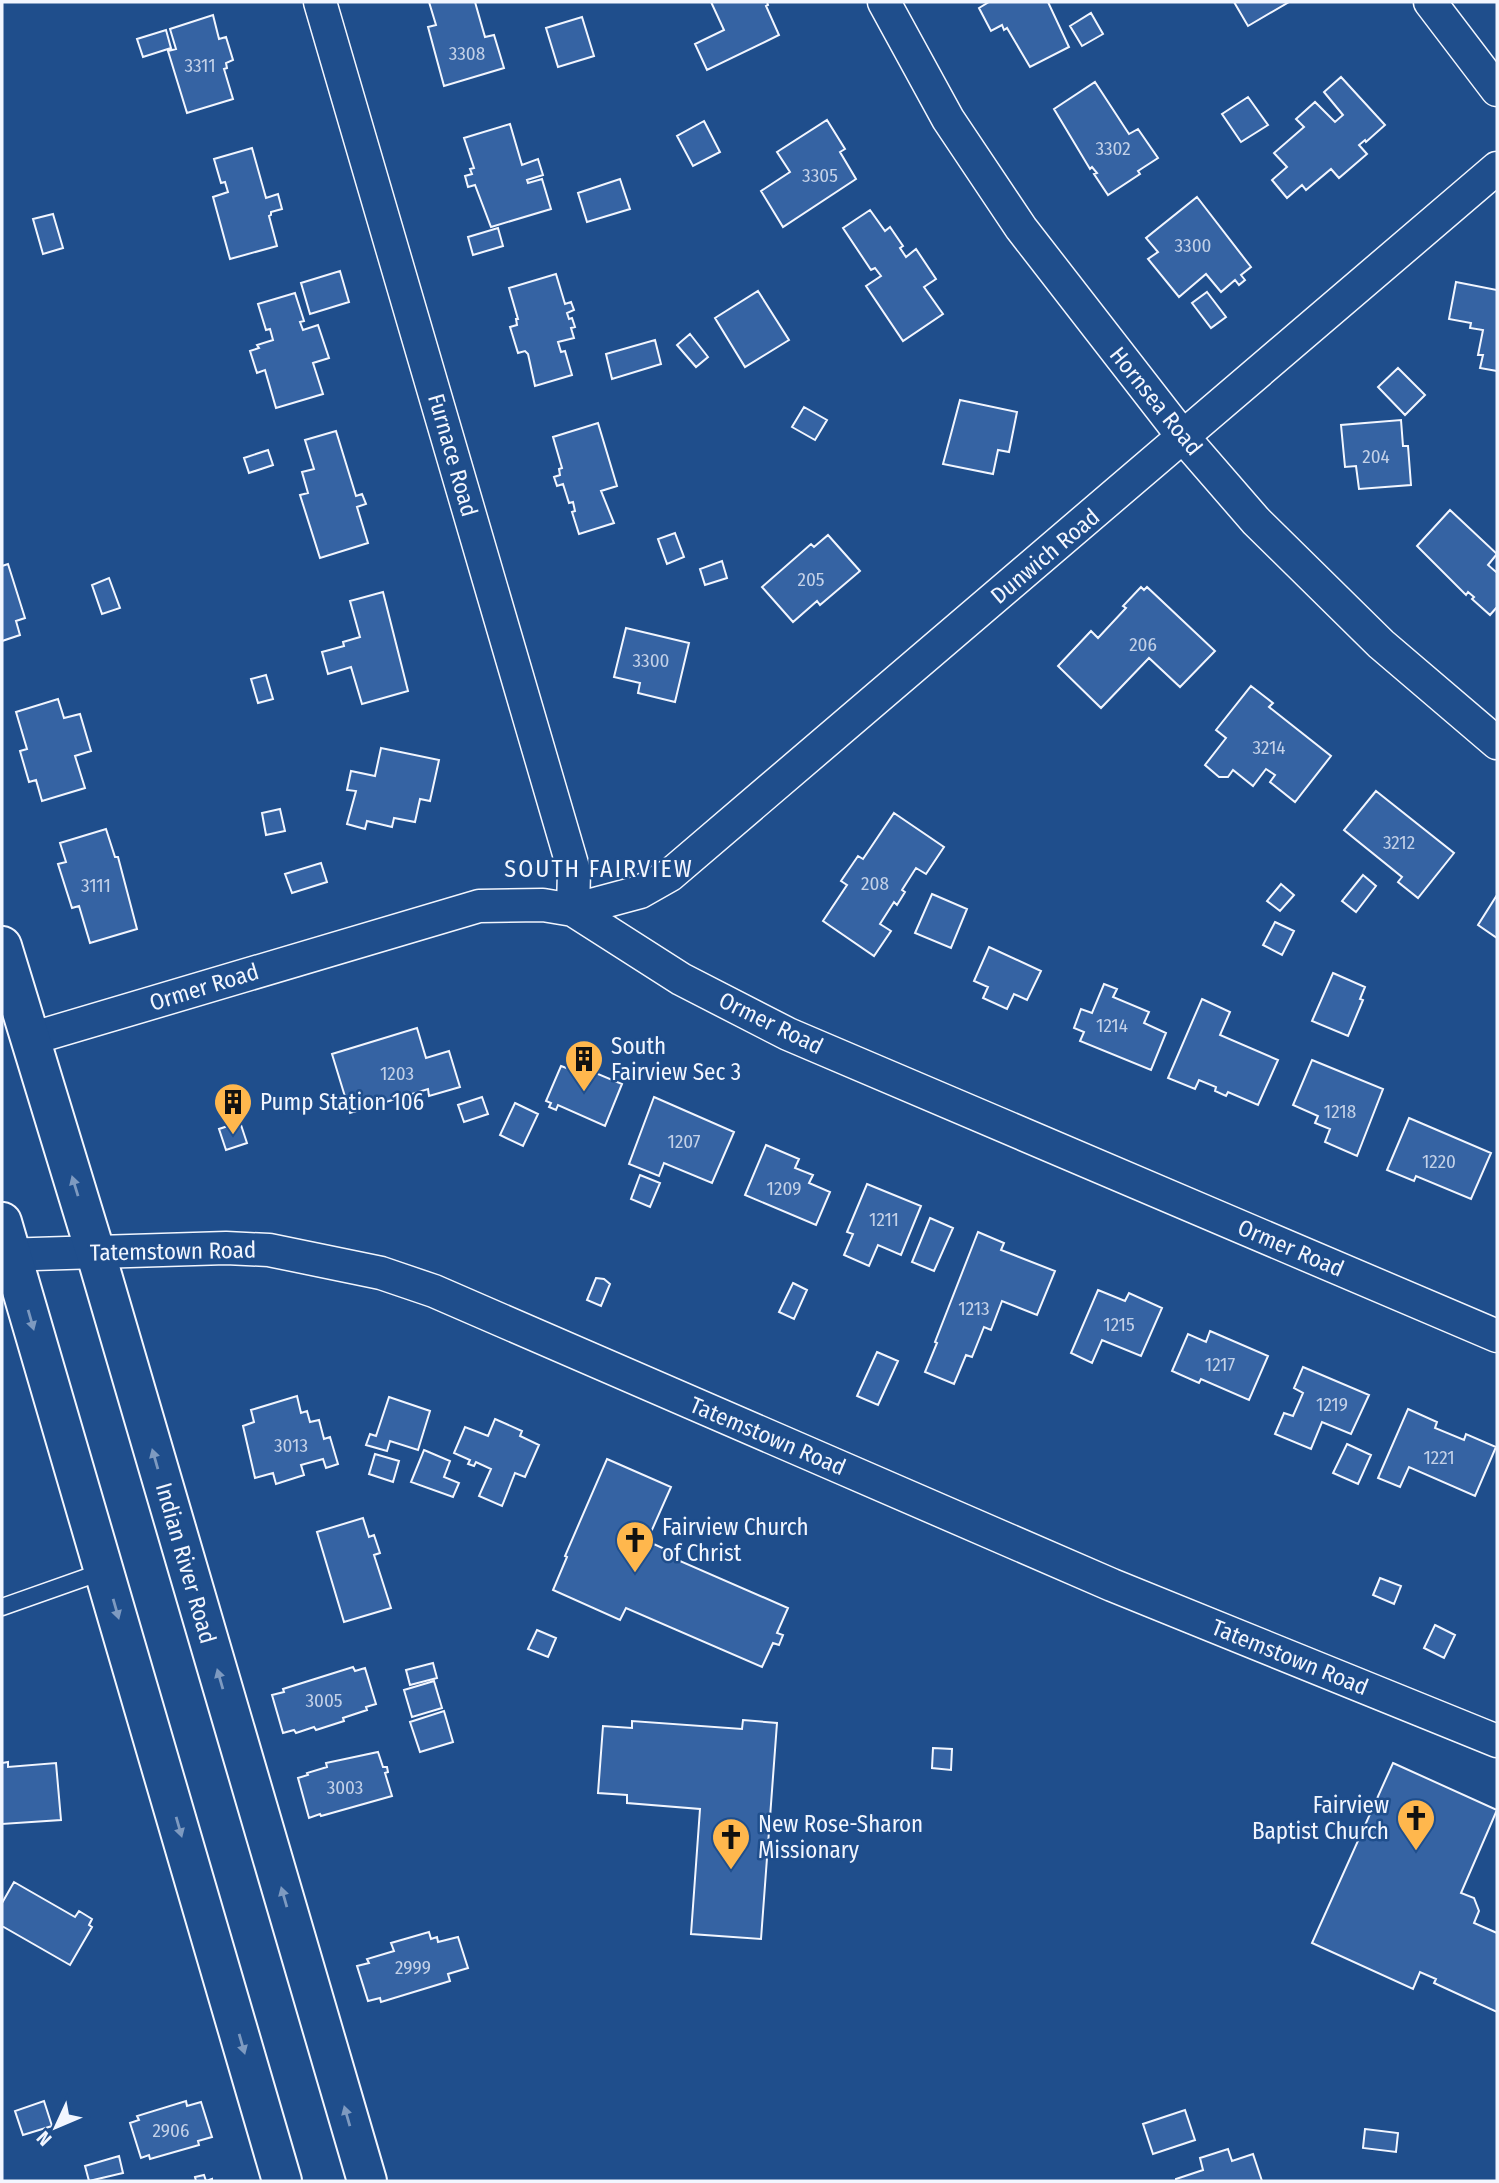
<svg xmlns="http://www.w3.org/2000/svg" width="1499" height="2183" font-family="'Fira Sans Condensed',sans-serif">
  <rect width="100%" height="100%" fill="#1f4e8c"/>
  <path fill="#3563a3" stroke="#f2f6ff" stroke-width="2" d="M 429,2 L 475,2 L 485,37 L 494,35 L 504,68 L 444,86 L 428,27 L 436,25 Z
    M 711,2 L 767,2 L 768,5 L 766,6 L 779,35 L 707,70 L 695,44 L 724,30 Z
    M 989,2 L 1048,2 L 1069,47 L 1030,67 L 1007,28 L 1004,30 L 1002,25 L 991,31 L 979,8 Z
    M 1234,2 L 1289,2 L 1248,26 Z
    M 1091,13 L 1103,34 L 1082,46 L 1070,26 Z
    M 213,15 L 219,39 L 226,37 L 233,60 L 226,63 L 227,68 L 224,69 L 233,99 L 187,113 L 168,51 L 176,49 L 170,29 Z
    M 582,17 L 594,56 L 558,67 L 546,28 Z
    M 166,30 L 171,48 L 143,57 L 137,39 Z
    M 1341,77 L 1385,125 L 1366,142 L 1365,140 L 1359,145 L 1367,154 L 1339,178 L 1331,169 L 1306,190 L 1302,185 L 1287,198 L 1272,180 L 1287,167 L 1274,153 L 1304,127 L 1296,119 L 1315,102 L 1335,122 L 1343,115 L 1324,92 Z
    M 1095,82 L 1129,134 L 1138,129 L 1158,158 L 1138,171 L 1140,174 L 1108,195 L 1094,174 L 1097,173 L 1092,167 L 1090,169 L 1054,109 Z
    M 1248,97 L 1268,125 L 1241,142 L 1222,114 Z
    M 827,120 L 845,149 L 840,152 L 856,179 L 783,227 L 761,191 L 790,172 L 777,152 Z
    M 704,121 L 720,152 L 693,166 L 677,136 Z
    M 510,124 L 522,165 L 538,159 L 543,175 L 527,180 L 528,183 L 542,179 L 551,209 L 491,227 L 475,185 L 468,187 L 465,176 L 472,174 L 470,169 L 474,168 L 464,138 Z
    M 252,148 L 266,198 L 278,194 L 282,209 L 271,212 L 271,215 L 269,216 L 277,246 L 230,259 L 213,197 L 228,192 L 225,182 L 221,183 L 214,159 Z
    M 620,179 L 630,209 L 587,222 L 578,193 Z
    M 1197,197 L 1251,267 L 1241,275 L 1245,280 L 1239,285 L 1235,280 L 1221,292 L 1206,274 L 1179,297 L 1148,259 L 1158,252 L 1146,238 Z
    M 870,210 L 885,231 L 890,227 L 903,246 L 900,248 L 906,257 L 916,249 L 936,279 L 924,287 L 943,314 L 903,341 L 866,286 L 881,276 L 875,268 L 871,270 L 843,228 Z
    M 53,214 L 63,248 L 43,254 L 33,219 Z
    M 498,228 L 503,246 L 473,255 L 468,237 Z
    M 340,271 L 349,302 L 310,314 L 301,283 Z
    M 556,274 L 565,304 L 571,302 L 574,310 L 567,313 L 569,319 L 572,318 L 575,327 L 571,328 L 574,338 L 558,342 L 561,352 L 565,351 L 572,375 L 535,386 L 528,354 L 525,351 L 518,353 L 510,327 L 517,325 L 516,319 L 518,319 L 509,288 Z
    M 1456,282 L 1497,290 L 1497,371 L 1480,368 L 1483,355 L 1478,355 L 1483,330 L 1470,328 L 1471,323 L 1449,319 Z
    M 758,291 L 789,340 L 745,367 L 715,318 Z
    M 1207,292 L 1226,317 L 1211,328 L 1192,303 Z
    M 295,293 L 304,321 L 300,322 L 303,330 L 318,325 L 329,358 L 313,363 L 323,394 L 276,408 L 265,370 L 257,373 L 250,351 L 259,348 L 257,345 L 273,340 L 270,329 L 266,330 L 258,304 Z
    M 690,334 L 708,357 L 696,367 L 677,345 Z
    M 655,340 L 661,364 L 612,379 L 606,354 Z
    M 1398,368 L 1425,395 L 1405,415 L 1378,387 Z
    M 960,400 L 1017,412 L 1009,452 L 998,450 L 993,474 L 943,464 Z
    M 804,407 L 827,420 L 815,440 L 792,427 Z
    M 1401,420 L 1403,446 L 1408,446 L 1411,485 L 1359,489 L 1356,466 L 1345,467 L 1341,425 Z
    M 598,423 L 617,486 L 601,491 L 614,523 L 579,534 L 572,512 L 575,511 L 573,502 L 569,503 L 563,484 L 557,486 L 554,477 L 560,475 L 559,469 L 562,468 L 553,437 Z
    M 336,431 L 356,496 L 362,494 L 366,504 L 357,507 L 368,543 L 320,558 L 300,495 L 308,493 L 302,472 L 314,469 L 305,440 Z
    M 268,450 L 273,465 L 249,473 L 244,458 Z
    M 1450,510 L 1497,554 L 1488,565 L 1496,572 L 1497,571 L 1497,607 L 1490,615 L 1472,599 L 1474,597 L 1468,592 L 1466,595 L 1417,546 Z
    M 675,533 L 684,557 L 667,564 L 658,539 Z
    M 828,535 L 860,571 L 820,605 L 817,601 L 793,622 L 762,587 L 811,544 L 814,547 Z
    M 722,561 L 727,578 L 705,585 L 700,569 Z
    M 8,564 L 25,618 L 16,621 L 20,635 L 2,641 L 2,566 Z
    M 109,578 L 120,608 L 102,614 L 92,585 Z
    M 1141,587 L 1144,590 L 1147,587 L 1215,651 L 1180,687 L 1149,658 L 1101,708 L 1058,666 L 1091,631 L 1098,638 L 1126,608 L 1123,606 Z
    M 383,592 L 408,691 L 362,704 L 351,667 L 328,674 L 322,652 L 344,646 L 343,642 L 360,637 L 350,601 Z
    M 626,628 L 689,643 L 675,702 L 638,693 L 640,683 L 614,677 Z
    M 266,675 L 273,699 L 258,703 L 251,679 Z
    M 1251,686 L 1273,703 L 1269,707 L 1331,756 L 1295,802 L 1270,782 L 1275,775 L 1266,769 L 1253,786 L 1233,770 L 1228,777 L 1219,777 L 1205,765 L 1226,738 L 1216,730 Z
    M 58,699 L 64,718 L 80,714 L 91,751 L 75,756 L 85,788 L 42,801 L 36,780 L 29,782 L 20,751 L 27,749 L 16,712 Z
    M 381,748 L 439,760 L 430,801 L 420,799 L 415,822 L 394,818 L 392,827 L 367,821 L 365,829 L 347,824 L 356,791 L 347,790 L 351,771 L 375,776 Z
    M 1376,791 L 1454,853 L 1418,898 L 1398,882 L 1402,877 L 1344,830 Z
    M 280,809 L 285,831 L 266,835 L 262,813 Z
    M 894,813 L 944,847 L 926,874 L 916,868 L 902,890 L 905,892 L 897,905 L 894,902 L 880,924 L 891,931 L 874,956 L 823,921 L 847,885 L 841,881 L 858,856 L 863,859 Z
    M 106,829 L 115,857 L 118,857 L 137,929 L 90,943 L 79,906 L 72,908 L 58,864 L 66,862 L 60,843 Z
    M 321,863 L 327,882 L 292,893 L 285,874 Z
    M 1363,875 L 1376,886 L 1356,912 L 1342,901 Z
    M 1281,884 L 1294,895 L 1280,911 L 1267,901 Z
    M 932,894 L 967,909 L 951,948 L 915,933 Z
    M 1497,895 L 1497,938 L 1478,925 Z
    M 1275,922 L 1294,931 L 1282,955 L 1263,945 Z
    M 989,947 L 1041,971 L 1027,1000 L 1014,994 L 1007,1009 L 983,998 L 988,987 L 974,981 Z
    M 1333,973 L 1365,987 L 1360,999 L 1363,1000 L 1348,1036 L 1312,1021 Z
    M 1104,984 L 1117,989 L 1113,997 L 1149,1012 L 1144,1023 L 1166,1033 L 1151,1070 L 1080,1041 L 1084,1032 L 1074,1028 L 1081,1009 L 1092,1013 Z
    M 1202,999 L 1230,1012 L 1220,1035 L 1278,1060 L 1258,1105 L 1228,1092 L 1226,1096 L 1215,1091 L 1216,1087 L 1199,1080 L 1195,1089 L 1168,1078 Z
    M 417,1028 L 426,1058 L 449,1051 L 460,1087 L 429,1096 L 428,1089 L 350,1113 L 332,1054 Z
    M 1312,1060 L 1383,1089 L 1357,1156 L 1325,1142 L 1330,1129 L 1315,1123 L 1318,1116 L 1293,1105 Z
    M 561,1066 L 577,1072 L 579,1066 L 622,1084 L 605,1126 L 558,1105 L 556,1110 L 549,1107 L 551,1103 L 546,1101 Z
    M 482,1097 L 488,1114 L 464,1122 L 458,1105 Z
    M 654,1097 L 734,1132 L 712,1183 L 664,1163 L 659,1176 L 629,1164 Z
    M 515,1103 L 538,1114 L 523,1146 L 500,1135 Z
    M 1409,1118 L 1491,1153 L 1471,1199 L 1416,1176 L 1414,1181 L 1387,1170 Z
    M 240,1122 L 247,1143 L 226,1150 L 219,1129 Z
    M 766,1145 L 799,1159 L 795,1168 L 813,1175 L 809,1183 L 830,1192 L 816,1225 L 745,1195 Z
    M 640,1175 L 660,1183 L 650,1207 L 631,1199 Z
    M 867,1184 L 921,1206 L 901,1255 L 878,1245 L 869,1266 L 844,1255 L 853,1234 L 847,1232 Z
    M 930,1218 L 953,1228 L 934,1271 L 912,1262 Z
    M 978,1232 L 1004,1243 L 1001,1250 L 1055,1271 L 1037,1315 L 1002,1301 L 991,1330 L 984,1327 L 972,1357 L 966,1355 L 954,1384 L 925,1372 L 937,1343 L 935,1342 Z
    M 596,1278 L 604,1279 L 610,1284 L 601,1306 L 587,1300 Z
    M 793,1283 L 807,1290 L 794,1319 L 779,1312 Z
    M 1098,1290 L 1125,1301 L 1129,1293 L 1162,1308 L 1141,1356 L 1102,1340 L 1092,1363 L 1071,1353 Z
    M 1210,1331 L 1268,1356 L 1249,1400 L 1201,1379 L 1199,1383 L 1172,1371 L 1188,1334 L 1206,1342 Z
    M 877,1352 L 898,1361 L 878,1405 L 857,1396 Z
    M 1303,1367 L 1369,1395 L 1351,1434 L 1322,1422 L 1311,1449 L 1275,1434 L 1284,1413 L 1293,1416 L 1303,1393 L 1294,1388 Z
    M 297,1396 L 301,1413 L 307,1411 L 310,1422 L 319,1420 L 324,1439 L 330,1437 L 338,1464 L 326,1468 L 323,1459 L 301,1465 L 304,1475 L 276,1484 L 273,1473 L 255,1478 L 243,1426 L 254,1422 L 251,1410 Z
    M 389,1397 L 430,1411 L 418,1450 L 390,1441 L 387,1451 L 366,1445 L 370,1434 L 376,1436 Z
    M 1408,1409 L 1437,1422 L 1435,1428 L 1464,1440 L 1466,1434 L 1496,1447 L 1475,1496 L 1409,1467 L 1400,1487 L 1378,1478 Z
    M 495,1419 L 522,1431 L 520,1436 L 539,1445 L 525,1477 L 515,1473 L 502,1506 L 479,1496 L 491,1469 L 476,1462 L 474,1466 L 468,1464 L 470,1460 L 454,1453 L 465,1427 L 488,1436 Z
    M 1347,1444 L 1371,1455 L 1358,1484 L 1333,1473 Z
    M 424,1450 L 450,1461 L 444,1477 L 459,1483 L 453,1497 L 411,1482 Z
    M 375,1454 L 399,1461 L 393,1482 L 369,1474 Z
    M 607,1459 L 671,1487 L 647,1541 L 667,1550 L 666,1555 L 788,1608 L 777,1633 L 783,1635 L 779,1645 L 773,1643 L 762,1667 L 626,1608 L 620,1620 L 553,1590 L 567,1557 L 565,1556 Z
    M 363,1518 L 369,1537 L 374,1535 L 380,1553 L 374,1555 L 391,1608 L 344,1622 L 317,1532 Z
    M 1380,1578 L 1401,1586 L 1394,1604 L 1373,1595 Z
    M 1435,1625 L 1455,1635 L 1444,1658 L 1424,1648 Z
    M 537,1630 L 556,1638 L 548,1657 L 528,1649 Z
    M 433,1663 L 437,1678 L 410,1685 L 406,1670 Z
    M 353,1667 L 355,1671 L 365,1668 L 376,1704 L 366,1707 L 367,1710 L 343,1718 L 344,1721 L 316,1730 L 314,1727 L 296,1733 L 294,1730 L 283,1733 L 272,1695 L 284,1692 L 283,1689 Z
    M 434,1681 L 442,1708 L 412,1717 L 404,1690 Z
    M 444,1711 L 453,1742 L 420,1752 L 410,1722 Z
    M 743,1720 L 777,1723 L 761,1939 L 691,1934 L 700,1809 L 627,1803 L 627,1795 L 598,1793 L 603,1726 L 632,1728 L 632,1721 L 742,1729 Z
    M 933,1748 L 952,1749 L 951,1770 L 932,1768 Z
    M 378,1752 L 383,1767 L 387,1767 L 388,1772 L 385,1773 L 392,1796 L 321,1816 L 320,1814 L 309,1818 L 298,1778 L 308,1775 L 307,1773 L 327,1767 L 326,1763 Z
    M 8,1762 L 8,1767 L 56,1763 L 61,1820 L 2,1824 L 2,1763 Z
    M 1393,1763 L 1497,1810 L 1461,1893 L 1474,1898 L 1479,1911 L 1474,1923 L 1497,1933 L 1497,2012 L 1434,1983 L 1436,1979 L 1420,1972 L 1413,1989 L 1312,1943 Z
    M 14,1882 L 75,1917 L 79,1911 L 92,1919 L 89,1925 L 92,1927 L 70,1965 L 2,1926 L 2,1903 Z
    M 429,1932 L 431,1939 L 437,1937 L 438,1942 L 458,1937 L 468,1968 L 448,1974 L 450,1981 L 381,2002 L 380,1998 L 368,2001 L 357,1966 L 369,1963 L 367,1959 L 394,1951 L 391,1943 Z
    M 44,2101 L 52,2126 L 23,2135 L 15,2111 Z
    M 186,2101 L 187,2106 L 201,2102 L 212,2137 L 198,2141 L 199,2145 L 150,2159 L 149,2155 L 141,2158 L 130,2123 L 139,2120 L 137,2116 Z
    M 1185,2110 L 1195,2140 L 1153,2154 L 1143,2124 Z
    M 1365,2129 L 1398,2133 L 1396,2152 L 1363,2148 Z
    M 1228,2149 L 1232,2161 L 1253,2154 L 1262,2181 L 1176,2181 L 1176,2179 L 1203,2170 L 1200,2158 Z
    M 119,2156 L 123,2173 L 89,2181 L 85,2166 Z
    M 204,2175 L 206,2181 L 212,2179 L 212,2181 L 196,2181 L 195,2177 Z"/>
  <g fill="none" stroke-linecap="round" stroke-linejoin="round">
    <defs>
      <path id="lane" d="M 2,1607 L 104,1571"/>
      <path id="street" d="M 320,2 L 574,871 L 573,910 L 640,892 L 670,875 L 1497,168
        M 884,2 L 948,119 L 1021,228 L 1184,438 L 1256,521 L 1381,644 L 1497,743
        M 1430,2 L 1497,90
        M 30,1039 L 479,906 L 543,905 L 573,910 L 681,979 L 788,1034 L 1497,1336
        M 2,1255 L 226,1248 L 269,1250 L 381,1273 L 434,1291 L 1112,1585 L 1497,1741"/>
      <path id="primary" d="M 2,946 L 95,1251 L 367,2181
        M 2,1222 L 282,2181"/>
    </defs>
    <use href="#lane" stroke="#f2f6ff" stroke-width="19"/>
    <use href="#street" stroke="#f2f6ff" stroke-width="35"/>
    <use href="#primary" stroke="#f2f6ff" stroke-width="42"/>
    <use href="#lane" stroke="#1f4e8c" stroke-width="16"/>
    <use href="#street" stroke="#1f4e8c" stroke-width="32"/>
    <use href="#primary" stroke="#1f4e8c" stroke-width="38"/>
  </g>
  <defs><path id="oneway-solid" d="M-6-.8H1V-3.2L6.5 0L1 3.2V.8H-6Z" transform="scale(1.75)"/></defs>
  <g fill="#7e9ac0">
    <use href="#oneway-solid" transform="translate(75 1186) rotate(-107)"/>
    <use href="#oneway-solid" transform="translate(31 1320) rotate(74)"/>
    <use href="#oneway-solid" transform="translate(155 1459) rotate(-106)"/>
    <use href="#oneway-solid" transform="translate(116 1609) rotate(74)"/>
    <use href="#oneway-solid" transform="translate(220 1679) rotate(-106)"/>
    <use href="#oneway-solid" transform="translate(179 1827) rotate(74)"/>
    <use href="#oneway-solid" transform="translate(284 1897) rotate(-106)"/>
    <use href="#oneway-solid" transform="translate(242 2044) rotate(74)"/>
    <use href="#oneway-solid" transform="translate(347 2116) rotate(-106)"/>
  </g>
  <defs>
    <symbol id="building-pin" viewBox="-11 -11 22 30"><path d="M0 17L-7.5 6A9.5 9.5 0 1 1 7.5 6Z" fill="#ffb74d" stroke="#1f4e8c"/><path d="M-4-6H4V6H1V3H-1V6H-4ZM-2.5-4.3h1.7v1.8h-1.7ZM.8-4.3h1.7v1.8H.8ZM-2.5-1h1.7V.8h-1.7ZM.8-1h1.7V.8H.8Z" fill="#111"/></symbol>
    <symbol id="church-pin" viewBox="-11 -11 22 30"><path d="M0 17L-7.5 6A9.5 9.5 0 1 1 7.5 6Z" fill="#ffb74d" stroke="#1f4e8c"/><path d="M-1.2-6h2.4v3.5h3.3v2.4h-3.3V6h-2.4V-.1h-3.3v-2.4h3.3Z" fill="#111"/></symbol>
  </defs>
  <g fill-rule="evenodd">
    <use href="#building-pin" x="562" y="1037" width="44" height="60"/>
    <use href="#building-pin" x="211" y="1080" width="44" height="60"/>
    <use href="#church-pin" x="613" y="1518" width="44" height="60"/>
    <use href="#church-pin" x="1394" y="1796" width="44" height="60"/>
    <use href="#church-pin" x="709" y="1815" width="44" height="60"/>
  </g>
  <g text-anchor="middle" dominant-baseline="central" stroke-width="5" stroke-linejoin="round" paint-order="stroke">
    <g font-size="19" fill="#c3d1e8">
      <text x="467" y="53">3308</text>
      <text x="200" y="65">3311</text>
      <text x="1113" y="148">3302</text>
      <text x="820" y="175">3305</text>
      <text x="1193" y="245">3300</text>
      <text x="1376" y="456">204</text>
      <text x="811" y="579">205</text>
      <text x="1143" y="644">206</text>
      <text x="651" y="660">3300</text>
      <text x="1269" y="747">3214</text>
      <text x="1399" y="842">3212</text>
      <text x="875" y="883">208</text>
      <text x="96" y="885">3111</text>
      <text x="1112" y="1025">1214</text>
      <text x="397" y="1073">1203</text>
      <text x="1340" y="1111">1218</text>
      <text x="684" y="1141">1207</text>
      <text x="1439" y="1161">1220</text>
      <text x="784" y="1188">1209</text>
      <text x="884" y="1219">1211</text>
      <text x="974" y="1308">1213</text>
      <text x="1119" y="1324">1215</text>
      <text x="1220" y="1364">1217</text>
      <text x="1332" y="1404">1219</text>
      <text x="291" y="1445">3013</text>
      <text x="1439" y="1457">1221</text>
      <text x="324" y="1700">3005</text>
      <text x="345" y="1787">3003</text>
      <text x="413" y="1967">2999</text>
      <text x="171" y="2130">2906</text>
    </g>
    <g font-size="23" fill="#f2f6ff" stroke="#1f4e8c">
      <text transform="translate(1156 401) rotate(51)">Hornsea Road</text>
      <text transform="translate(453 455) rotate(74)">Furnace Road</text>
      <text transform="translate(1045 556) rotate(-40)">Dunwich Road</text>
      <text transform="translate(204 987) rotate(-17)">Ormer Road</text>
      <text transform="translate(771 1023) rotate(26)">Ormer Road</text>
      <text transform="translate(1291 1248) rotate(23)">Ormer Road</text>
      <text transform="translate(173 1251) rotate(-1)">Tatemstown Road</text>
      <text transform="translate(768 1436) rotate(23)">Tatemstown Road</text>
      <text transform="translate(186 1563) rotate(74)">Indian River Road</text>
      <text transform="translate(1290 1657) rotate(22)">Tatemstown Road</text>
    </g>
    <g font-size="23" fill="#f2f6ff" stroke="#1f4e8c" text-anchor="start">
      <text x="611" y="1046">South<tspan x="611" dy="26">Fairview Sec 3</tspan></text>
      <text x="260" y="1102">Pump Station 106</text>
      <text x="662" y="1527">Fairview Church<tspan x="662" dy="26">of Christ</tspan></text>
      <text x="1389" y="1805" text-anchor="end">Fairview<tspan x="1389" dy="26">Baptist Church</tspan></text>
      <text x="758" y="1824">New Rose-Sharon<tspan x="758" dy="26">Missionary</tspan></text>
    </g>
    <g font-size="24" letter-spacing="2" fill="#f2f6ff" stroke="#1f4e8c">
      <text x="599" y="869">SOUTH FAIRVIEW</text>
    </g>
  </g>
  <rect width="1499" height="2183" fill="none" stroke="#f2f6ff" stroke-width="7"/>
  <g transform="translate(56 2127) rotate(226)" stroke="#1f4e8c" stroke-width="5" paint-order="stroke">
  <path d="M0-5L12 26L0 18L-12 26Z" fill="#f2f6ff"/>
  <text y="-10" font-size="19" font-weight="bold" text-anchor="middle" fill="#f2f6ff">N</text>
  </g>
</svg>
